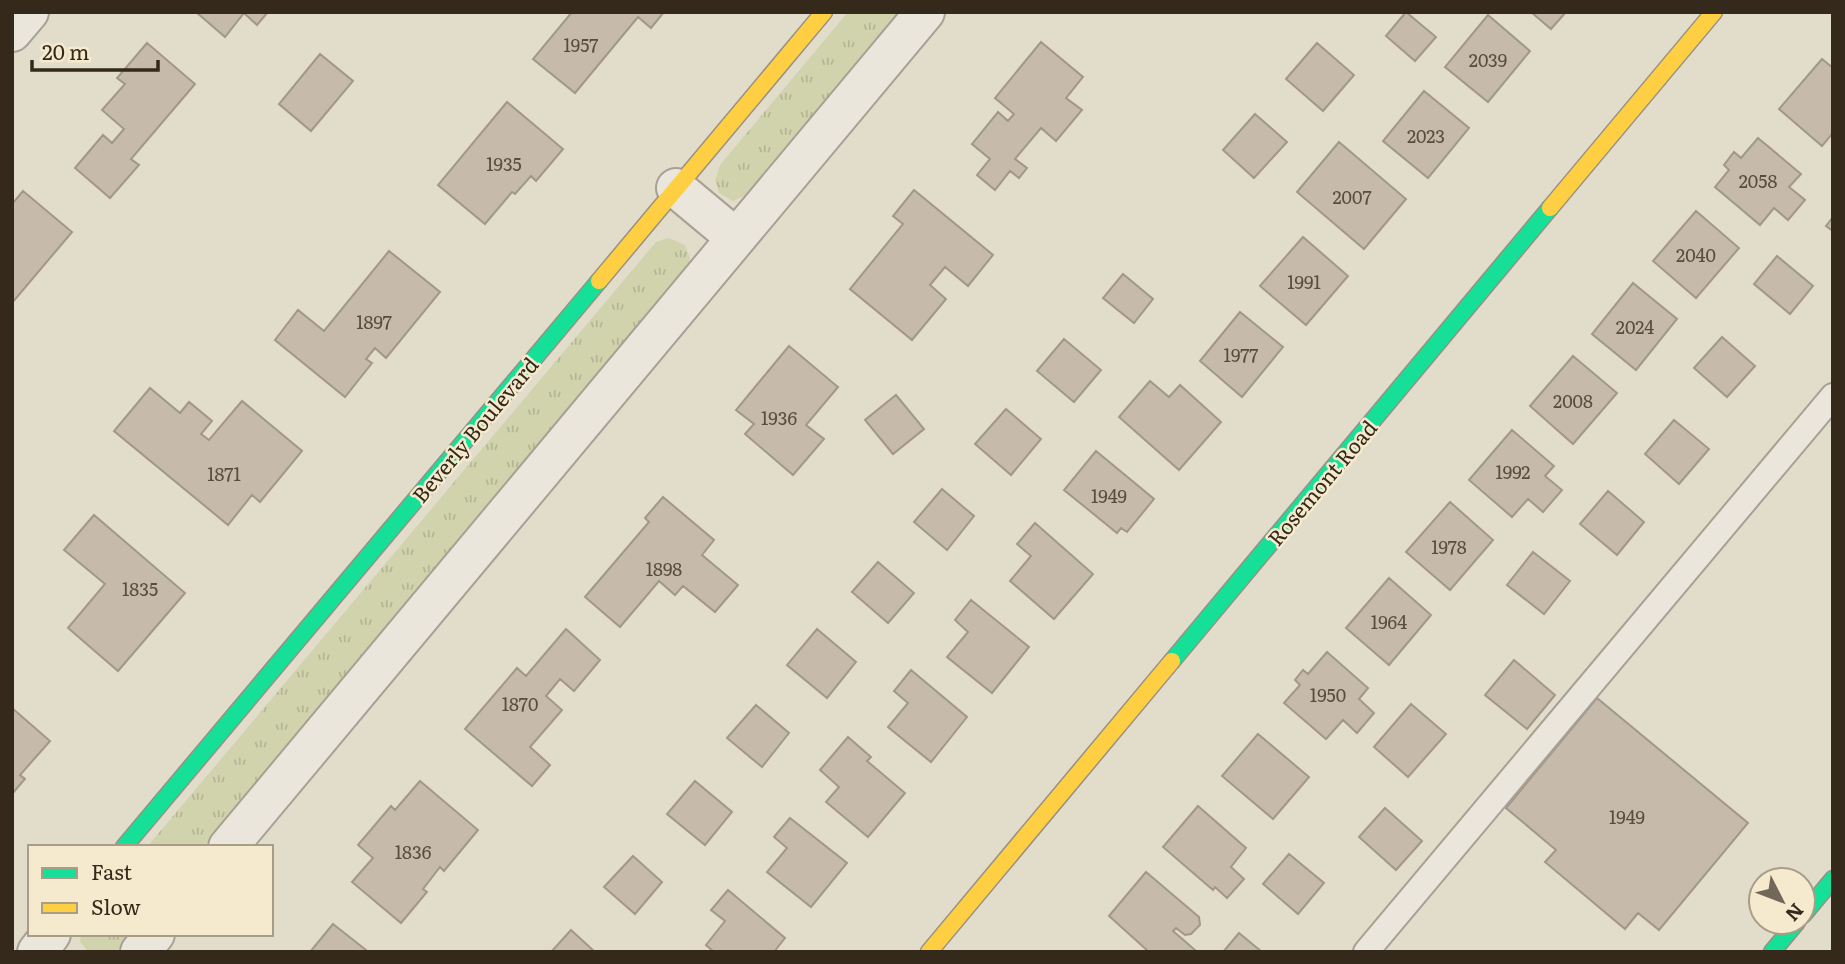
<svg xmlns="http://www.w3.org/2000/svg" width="1845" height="964" font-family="Literata,serif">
  <defs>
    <pattern id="grass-tufts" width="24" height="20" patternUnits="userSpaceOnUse" patternTransform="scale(1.75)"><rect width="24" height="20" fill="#d1d3ac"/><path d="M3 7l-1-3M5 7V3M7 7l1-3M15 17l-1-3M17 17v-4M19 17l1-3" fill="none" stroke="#b4b593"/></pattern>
  </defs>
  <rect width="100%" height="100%" fill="#e2dcca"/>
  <path fill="url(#grass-tufts)" d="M 848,12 L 899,12 L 744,196 L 733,201 L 719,193 L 715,181 L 720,165 Z
    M 669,238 L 685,245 L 690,258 L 688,268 L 203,847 L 147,847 L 656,242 Z
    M 81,934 L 130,934 L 116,952 L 88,952 L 80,941 Z"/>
  <path fill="#c6baab" stroke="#a2978a" stroke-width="2" d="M 196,12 L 268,12 L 257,25 L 244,13 L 225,37 Z
    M 572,12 L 664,12 L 651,28 L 638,17 L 575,93 L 533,59 Z
    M 1406,12 L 1436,37 L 1415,61 L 1386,36 Z
    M 1531,12 L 1566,12 L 1551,29 Z
    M 1488,15 L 1530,51 L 1488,102 L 1445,67 Z
    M 1041,42 L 1083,77 L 1066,98 L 1082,110 L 1056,141 L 1041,128 L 1015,159 L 1027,168 L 1019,178 L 1010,171 L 995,190 L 977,175 L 990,159 L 972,144 L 998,112 L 1008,121 L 1014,114 L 995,98 Z
    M 147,43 L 195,84 L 131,159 L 139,165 L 110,198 L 75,168 L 103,135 L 112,143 L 124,129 L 102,110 L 125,84 L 117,78 Z
    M 1317,43 L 1354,75 L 1323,111 L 1286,79 Z
    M 320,54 L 353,81 L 311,131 L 279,104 Z
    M 1822,59 L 1833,68 L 1833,133 L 1822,146 L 1779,109 Z
    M 1424,91 L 1469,128 L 1428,178 L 1383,141 Z
    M 507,102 L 563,149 L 536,181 L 531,176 L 515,194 L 512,192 L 485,224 L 438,185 Z
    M 1255,114 L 1287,142 L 1254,178 L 1223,150 Z
    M 1758,138 L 1801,174 L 1789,187 L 1805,200 L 1788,220 L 1774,208 L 1760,225 L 1715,187 L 1729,170 L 1724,165 L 1734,152 L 1741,158 Z
    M 1339,142 L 1406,199 L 1364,249 L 1297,192 Z
    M 914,190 L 993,255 L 968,286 L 945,267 L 930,285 L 946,299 L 912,340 L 850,289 L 903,224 L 893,216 Z
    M 23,191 L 72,232 L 12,303 L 12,204 Z
    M 1696,211 L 1739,248 L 1696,298 L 1653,261 Z
    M 1833,217 L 1833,231 L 1826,226 Z
    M 1303,237 L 1348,276 L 1306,325 L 1260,286 Z
    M 389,251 L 440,292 L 386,358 L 375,348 L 366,359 L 372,363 L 345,397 L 275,340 L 298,310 L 324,331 Z
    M 1777,256 L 1813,286 L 1790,314 L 1754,284 Z
    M 1123,274 L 1153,299 L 1134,323 L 1103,298 Z
    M 1633,283 L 1677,319 L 1636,370 L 1592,334 Z
    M 1240,312 L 1283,347 L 1242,397 L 1200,361 Z
    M 1722,337 L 1755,366 L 1727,397 L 1694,368 Z
    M 1064,339 L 1101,370 L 1074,402 L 1037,371 Z
    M 789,346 L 838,387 L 806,425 L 824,439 L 793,475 L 745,434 L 754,424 L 736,410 Z
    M 1573,356 L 1617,393 L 1573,444 L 1530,406 Z
    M 1150,381 L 1169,397 L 1180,385 L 1221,422 L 1179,470 L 1119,417 Z
    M 150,388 L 180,413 L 189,402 L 212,421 L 201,434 L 209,440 L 242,401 L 302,451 L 260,502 L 252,495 L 228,525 L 114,431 Z
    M 896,395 L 924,429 L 893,454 L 865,420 Z
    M 1006,409 L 1041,439 L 1011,475 L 975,444 Z
    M 1674,420 L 1709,449 L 1679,484 L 1645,454 Z
    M 1512,430 L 1554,466 L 1545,476 L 1562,490 L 1543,512 L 1528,499 L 1512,517 L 1469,480 Z
    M 1096,451 L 1154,499 L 1127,532 L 1121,528 L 1117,533 L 1064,490 Z
    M 942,489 L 974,516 L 947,550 L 914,522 Z
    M 1608,491 L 1644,522 L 1617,555 L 1580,524 Z
    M 663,497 L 714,540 L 702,555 L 738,585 L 715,612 L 683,586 L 675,595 L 659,581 L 620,627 L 585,597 L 649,522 L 645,518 Z
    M 1450,502 L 1493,540 L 1450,590 L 1406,552 Z
    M 94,515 L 185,593 L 118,671 L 68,628 L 105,584 L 64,550 Z
    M 1035,523 L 1093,574 L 1054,619 L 1010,581 L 1031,556 L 1017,544 Z
    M 1533,552 L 1570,581 L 1544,614 L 1507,585 Z
    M 878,562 L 914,593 L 888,623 L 852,592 Z
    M 1389,578 L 1431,615 L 1389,665 L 1346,628 Z
    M 971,600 L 1029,647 L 992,693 L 947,657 L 968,632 L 955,620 Z
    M 566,629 L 600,660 L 574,691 L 560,679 L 546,696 L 562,710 L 530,747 L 550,765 L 532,786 L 465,729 L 517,668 L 526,676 Z
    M 817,629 L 856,662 L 827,698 L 787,665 Z
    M 1327,652 L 1368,688 L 1359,699 L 1374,713 L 1357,733 L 1343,720 L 1326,739 L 1284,703 L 1300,685 L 1295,680 L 1303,670 L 1308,674 Z
    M 1514,660 L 1555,695 L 1527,729 L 1485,695 Z
    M 911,670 L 967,717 L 931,762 L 888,727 L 908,703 L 894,691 Z
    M 1597,698 L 1748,823 L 1659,930 L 1638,913 L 1625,929 L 1545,862 L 1556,850 L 1506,808 Z
    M 1411,704 L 1446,734 L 1408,777 L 1374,747 Z
    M 756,705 L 789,733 L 762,767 L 727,738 Z
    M 12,708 L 50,741 L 20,775 L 25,779 L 12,794 Z
    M 1258,734 L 1309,777 L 1273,819 L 1222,776 Z
    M 848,737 L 871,757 L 867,761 L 905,793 L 868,837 L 826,802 L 839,787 L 820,770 Z
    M 420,781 L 478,830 L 444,871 L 440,867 L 423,889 L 427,892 L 401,923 L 352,882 L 373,858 L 358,845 L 391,806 L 395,810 Z
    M 695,781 L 732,812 L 705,845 L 667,814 Z
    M 1198,806 L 1246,848 L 1231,867 L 1244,879 L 1227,898 L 1215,887 L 1213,890 L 1163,847 Z
    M 1385,808 L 1422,841 L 1396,870 L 1359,837 Z
    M 790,818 L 847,863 L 811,907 L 767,872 L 787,848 L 774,837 Z
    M 1289,854 L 1324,883 L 1298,914 L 1263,884 Z
    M 633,856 L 662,882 L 635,914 L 604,887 Z
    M 1146,872 L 1199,917 L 1200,925 L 1191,934 L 1185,935 L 1176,928 L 1173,931 L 1195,950 L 1193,952 L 1149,952 L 1109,916 Z
    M 728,890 L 785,938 L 774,952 L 714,952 L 706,945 L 725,921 L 711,910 Z
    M 333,924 L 366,950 L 365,952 L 310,952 Z
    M 571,930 L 595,952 L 551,952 Z
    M 1239,933 L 1262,952 L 1223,952 Z"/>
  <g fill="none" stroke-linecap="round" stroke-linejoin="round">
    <defs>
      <path id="lane" d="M 1366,952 L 1833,396"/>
      <path id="street" d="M 12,32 L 29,12
        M 676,188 L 736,238
        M 228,847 L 925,12
        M 37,952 L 51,934
        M 140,952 L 155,934"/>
      <path id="fast" d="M 1172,661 L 1550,208
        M 124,847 L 599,281
        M 1803,915 L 1833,879
        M 1772,952 L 1797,922"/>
      <path id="slow" d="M 1550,208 L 1714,12
        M 599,281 L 824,12
        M 929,952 L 1172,661"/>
    </defs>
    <use href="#lane" stroke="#a7a094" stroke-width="28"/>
    <use href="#street" stroke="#a7a094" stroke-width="42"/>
    <use href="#fast" stroke="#979083" stroke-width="19"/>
    <use href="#slow" stroke="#979083" stroke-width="19"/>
    <use href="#lane" stroke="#eae6db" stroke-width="24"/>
    <use href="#street" stroke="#eae6db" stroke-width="38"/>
    <use href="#fast" stroke="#16e098" stroke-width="16"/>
    <use href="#slow" stroke="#ffcf43" stroke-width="16"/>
  </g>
  <g text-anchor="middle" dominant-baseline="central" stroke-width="5" stroke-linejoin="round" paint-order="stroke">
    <g font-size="18" fill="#594d40">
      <text x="581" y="44">1957</text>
      <text x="1488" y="59">2039</text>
      <text x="1426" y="135">2023</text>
      <text x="504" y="163">1935</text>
      <text x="1758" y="180">2058</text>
      <text x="1352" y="196">2007</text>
      <text x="1696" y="254">2040</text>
      <text x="1304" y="281">1991</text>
      <text x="374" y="321">1897</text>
      <text x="1635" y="326">2024</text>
      <text x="1241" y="354">1977</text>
      <text x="1573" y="400">2008</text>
      <text x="779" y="417">1936</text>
      <text x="1513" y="471">1992</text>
      <text x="224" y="473">1871</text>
      <text x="1109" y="495">1949</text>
      <text x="1449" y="546">1978</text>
      <text x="664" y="568">1898</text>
      <text x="140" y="588">1835</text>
      <text x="1389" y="621">1964</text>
      <text x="1328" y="694">1950</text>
      <text x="520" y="703">1870</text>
      <text x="1627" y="816">1949</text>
      <text x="413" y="851">1836</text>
    </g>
    <g font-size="21" fill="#35291c" stroke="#f5eace">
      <text transform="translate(474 429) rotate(-50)">Beverly Boulevard</text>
      <text transform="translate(1321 482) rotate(-50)">Rosemont Road</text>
    </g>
  </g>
  <rect width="1845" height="964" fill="none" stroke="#35291c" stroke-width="28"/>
  <rect x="28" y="845" width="245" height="91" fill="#f5eace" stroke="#a89d87" stroke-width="2"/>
  <rect x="42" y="868" width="35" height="10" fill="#16e098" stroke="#a89d87" stroke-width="2"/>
  <text x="91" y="880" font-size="21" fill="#35291c">Fast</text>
  <rect x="42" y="903" width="35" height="10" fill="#ffcf43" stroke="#a89d87" stroke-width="2"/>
  <text x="91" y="915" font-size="21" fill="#35291c">Slow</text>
  <g transform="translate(1782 901) rotate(132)"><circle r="33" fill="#f5eace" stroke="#a89d87" stroke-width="2"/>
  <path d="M0-5L12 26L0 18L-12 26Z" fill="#726859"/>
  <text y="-10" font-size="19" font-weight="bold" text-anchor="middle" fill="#35291c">N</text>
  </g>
  <path d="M32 60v10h126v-10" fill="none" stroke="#35291c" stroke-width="3.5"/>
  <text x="42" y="60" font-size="21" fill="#35291c" stroke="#f5eace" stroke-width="5" paint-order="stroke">20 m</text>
</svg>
